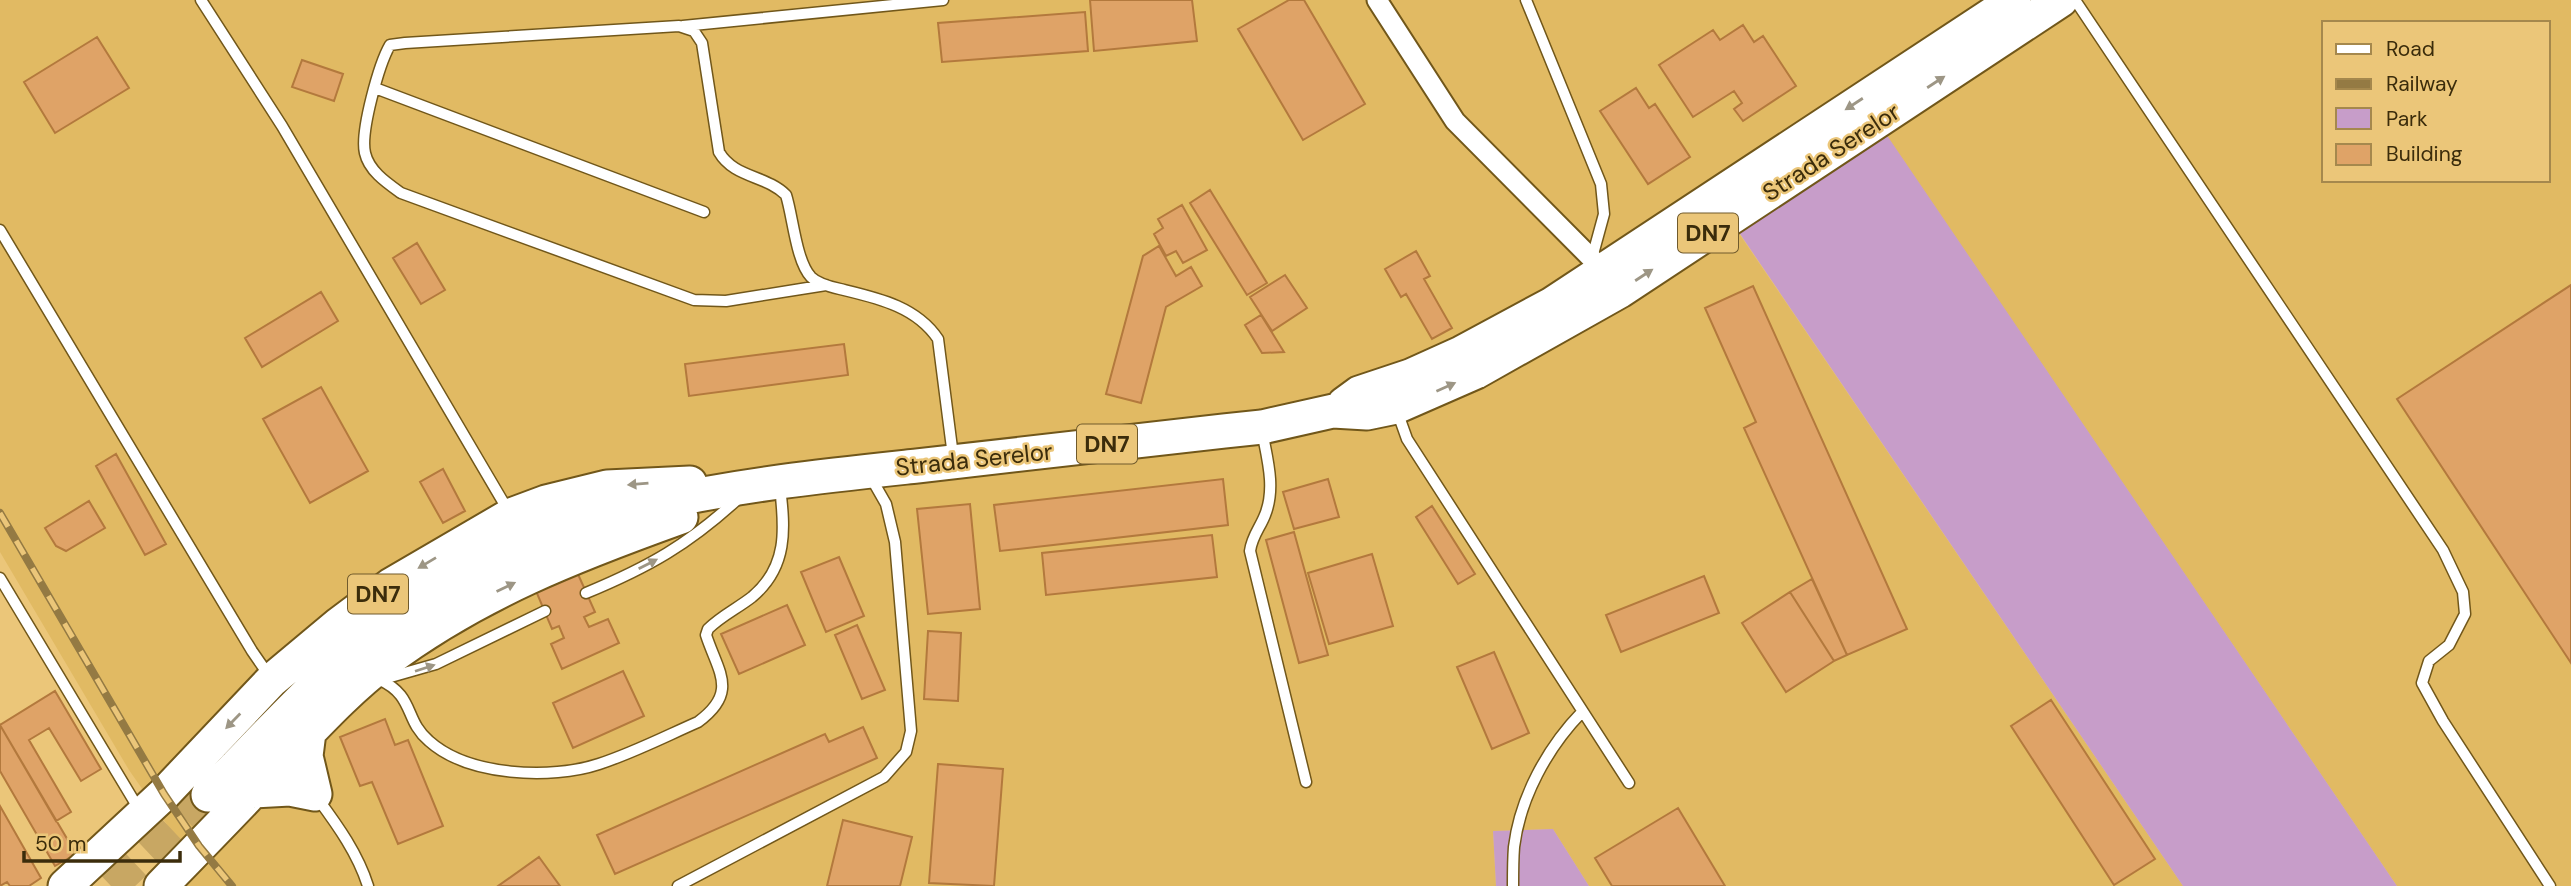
<svg xmlns="http://www.w3.org/2000/svg" width="2571" height="886" font-family="'DM Sans',sans-serif">
  <rect width="100%" height="100%" fill="#ebc679"/>
  <path fill="#e1ba63" fill-rule="evenodd" d="M 0,0 L 2571,0 L 2571,886 L 2397,886 L 1884,132 L 1738,232 L 2183,886 L 1589,886 L 1553,829 L 1493,831 L 1496,886 L 179,886 L 198,869 L 129,770 L 0,552 ZM 2324,23 L 2548,23 L 2548,180 L 2324,180 Z"/>
  <path fill="#c79dc9" d="M 1884,131 L 2397,886 L 2183,886 L 1738,231 Z
    M 1553,829 L 1589,886 L 1496,886 L 1493,831 Z"/>
  <path fill="#dfa367" stroke="#b3793d" stroke-width="2" d="M 1090,0 L 1192,0 L 1197,41 L 1094,51 Z
    M 1289,0 L 1304,0 L 1365,104 L 1303,140 L 1238,29 Z
    M 1085,12 L 1088,51 L 942,62 L 938,23 Z
    M 1743,25 L 1754,42 L 1763,36 L 1796,86 L 1743,121 L 1734,109 L 1742,103 L 1734,91 L 1693,117 L 1659,65 L 1713,30 L 1720,40 Z
    M 97,37 L 129,88 L 55,133 L 24,82 Z
    M 302,60 L 343,74 L 334,101 L 292,87 Z
    M 1636,88 L 1649,108 L 1655,104 L 1690,157 L 1648,184 L 1600,111 Z
    M 1210,190 L 1267,283 L 1247,295 L 1190,203 Z
    M 1182,205 L 1207,250 L 1183,263 L 1176,251 L 1166,256 L 1154,234 L 1163,228 L 1158,219 Z
    M 417,243 L 445,290 L 421,304 L 393,258 Z
    M 1159,246 L 1176,276 L 1191,267 L 1202,286 L 1166,307 L 1141,403 L 1106,394 L 1143,256 Z
    M 1416,251 L 1430,276 L 1424,279 L 1452,328 L 1432,339 L 1406,294 L 1401,297 L 1385,269 Z
    M 1285,275 L 1307,308 L 1272,331 L 1250,297 Z
    M 2571,285 L 2571,663 L 2397,399 Z
    M 1753,286 L 1907,629 L 1847,655 L 1744,428 L 1756,422 L 1705,308 Z
    M 321,292 L 338,321 L 262,367 L 245,338 Z
    M 1261,315 L 1284,352 L 1262,353 L 1245,325 Z
    M 844,344 L 848,375 L 689,396 L 685,364 Z
    M 321,387 L 368,471 L 310,503 L 263,419 Z
    M 116,454 L 166,544 L 145,555 L 96,466 Z
    M 443,469 L 465,511 L 443,523 L 420,482 Z
    M 1223,479 L 1228,525 L 1000,551 L 994,505 Z
    M 1328,479 L 1339,517 L 1294,529 L 1283,492 Z
    M 89,501 L 105,528 L 66,551 L 56,546 L 45,528 Z
    M 970,504 L 980,609 L 928,614 L 917,509 Z
    M 1432,506 L 1475,574 L 1458,584 L 1416,517 Z
    M 1294,532 L 1328,655 L 1299,663 L 1266,540 Z
    M 1212,535 L 1217,577 L 1046,595 L 1042,553 Z
    M 1372,554 L 1393,626 L 1329,644 L 1308,573 Z
    M 839,557 L 864,616 L 826,632 L 801,572 Z
    M 577,572 L 595,612 L 584,617 L 589,627 L 608,619 L 619,643 L 562,669 L 551,644 L 564,638 L 559,626 L 552,629 L 536,591 Z
    M 1704,576 L 1719,613 L 1621,652 L 1606,615 Z
    M 1812,579 L 1847,655 L 1834,661 L 1790,592 Z
    M 1790,592 L 1834,661 L 1786,692 L 1742,623 Z
    M 787,605 L 805,645 L 739,674 L 721,634 Z
    M 857,625 L 885,690 L 862,699 L 835,635 Z
    M 928,631 L 961,633 L 958,701 L 924,699 Z
    M 1494,652 L 1529,733 L 1492,749 L 1457,667 Z
    M 623,671 L 644,716 L 573,748 L 553,703 Z
    M 55,691 L 101,769 L 81,781 L 49,728 L 29,740 L 71,812 L 56,821 L 0,725 Z
    M 2051,700 L 2155,859 L 2114,885 L 2011,726 Z
    M 385,719 L 395,745 L 408,740 L 443,826 L 398,844 L 372,782 L 360,786 L 340,737 Z
    M 0,725 L 76,854 L 55,866 L 0,771 Z
    M 863,727 L 877,758 L 615,874 L 597,835 L 825,734 L 829,742 Z
    M 938,764 L 1003,769 L 994,886 L 929,883 Z
    M 0,806 L 41,878 L 29,886 L 10,886 L 7,882 L 0,886 Z
    M 1678,808 L 1725,886 L 1612,886 L 1595,858 Z
    M 843,820 L 912,837 L 900,886 L 827,886 Z
    M 539,857 L 560,886 L 498,886 Z"/>
  <g fill="none" stroke-linecap="round" stroke-linejoin="round">
    <path stroke="#c8a763" stroke-width="33" stroke-dasharray="33 17" stroke-linecap="butt" d="M 111,886 L 208,795"/>
    <defs>
      <path id="service" d="M 201,0 L 282,126 L 509,512
        M 1526,0 L 1601,184 L 1604,214 L 1592,258
        M 2075,0 L 2443,550 L 2463,592 L 2465,614 L 2449,645 L 2429,661 L 2422,683 L 2443,721 L 2550,886
        M 683,26 L 943,0
        M 375,88 L 704,212
        M 0,230 L 252,651 L 270,677
        M 826,285 L 726,301 L 694,300 L 401,193 C 387,183 369,171 365,153 C 360,132 379,64 390,45 L 405,43 L 679,26 L 694,31 L 702,43 L 719,152 C 734,178 766,175 786,195 C 793,217 796,261 811,277 C 818,284 831,287 840,289 C 877,298 916,306 938,339 L 953,456
        M 1397,411 L 1407,439 L 1629,783
        M 1262,431 C 1267,458 1276,488 1265,515 C 1260,528 1252,536 1250,551 L 1306,782
        M 0,578 L 140,811
        M 586,593 C 649,567 689,544 739,498
        M 380,680 C 415,696 404,720 429,741 C 468,776 551,780 599,764 C 633,753 666,736 698,722 C 739,692 718,672 706,635 L 708,629 C 721,616 738,608 752,597 C 788,567 785,529 780,487
        M 380,680 L 436,664 L 545,611
        M 318,799 C 338,826 358,854 368,886
        M 678,886 L 884,777 L 906,752 L 911,731 L 895,542 L 886,504 L 870,476
        M 1513,886 C 1513,873 1513,860 1514,847 C 1520,798 1547,748 1582,712"/>
      <path id="minor" d="M 1377,0 L 1455,121 L 1604,271"/>
      <path id="trunk" d="M 1344,404 L 1359,393 L 1410,376 L 1461,353 L 1552,304 L 2014,0
        M 253,791 L 290,789 L 315,794 L 306,756 L 309,732
        M 208,795 C 277,725 344,648 427,595 C 573,501 749,484 917,466 C 1019,454 1121,442 1224,431 L 1262,427 L 1333,411 L 1367,413 L 1396,407 L 1476,372 L 1620,291 L 2061,0
        M 65,886 L 164,794 L 272,680 L 339,624 L 391,585 L 511,515 L 546,502 L 607,487 L 690,483
        M 161,886 C 203,843 245,800 286,756 C 318,723 349,689 386,661 C 477,593 575,555 681,517"/>
    </defs>
    <use href="#service" stroke="#71571a" stroke-width="13"/>
    <use href="#minor" stroke="#71571a" stroke-width="23"/>
    <use href="#trunk" stroke="#71571a" stroke-width="37"/>
    <use href="#service" stroke="#fff" stroke-width="10"/>
    <use href="#minor" stroke="#fff" stroke-width="19"/>
    <use href="#trunk" stroke="#fff" stroke-width="33"/>
    <defs>
      <path id="rail" d="M 0,513 L 164,794 L 199,846 L 232,886"/>
    </defs>
    <use href="#rail" stroke="#947a43" stroke-width="8"/>
    <use href="#rail" stroke="#ebc679" stroke-width="5" stroke-dasharray="16" stroke-linecap="butt"/>
  </g>
  <defs><path id="oneway-solid" d="M-6-.8H1V-3.2L6.5 0L1 3.2V.8H-6Z" transform="scale(1.75)"/></defs>
  <g fill="#9d9685">
    <use href="#oneway-solid" transform="translate(1936 82) rotate(-33)"/>
    <use href="#oneway-solid" transform="translate(1854 104) rotate(147)"/>
    <use href="#oneway-solid" transform="translate(1644 275) rotate(-33)"/>
    <use href="#oneway-solid" transform="translate(1446 387) rotate(-24)"/>
    <use href="#oneway-solid" transform="translate(638 484) rotate(175)"/>
    <use href="#oneway-solid" transform="translate(427 563) rotate(149)"/>
    <use href="#oneway-solid" transform="translate(648 564) rotate(-27)"/>
    <use href="#oneway-solid" transform="translate(506 587) rotate(-26)"/>
    <use href="#oneway-solid" transform="translate(425 668) rotate(-18)"/>
    <use href="#oneway-solid" transform="translate(233 721) rotate(134)"/>
  </g>
  <g text-anchor="middle" dominant-baseline="central" stroke-width="5" stroke-linejoin="round" paint-order="stroke">
    <g fill="#ebc679" stroke="#705a2c" stroke-width="2">
      <rect x="1678" y="213.5" width="60" height="39" rx="5"/>
      <rect x="1077" y="424.5" width="60" height="39" rx="5"/>
      <rect x="348" y="574.5" width="60" height="39" rx="5"/>
    </g>
    <g font-size="23" font-weight="bold" fill="#3b2c0b">
      <text x="1708" y="233">DN7</text>
      <text x="1107" y="444">DN7</text>
      <text x="378" y="594">DN7</text>
    </g>
    <g font-size="24" fill="#3b2c0b" stroke="#ebc679">
      <text transform="translate(1831 152) rotate(-33)">Strada Serelor</text>
      <text transform="translate(974 459) rotate(-6)">Strada Serelor</text>
    </g>
  </g>
  <rect x="2322" y="21" width="228" height="161" fill="#ebc679" stroke="#a5884d" stroke-width="2"/>
  <rect x="2336" y="44" width="35" height="10" fill="#ffffff" stroke="#a5884d" stroke-width="2"/>
  <text x="2386" y="56" font-size="21" fill="#3b2c0b">Road</text>
  <rect x="2336" y="79" width="35" height="10" fill="#947a43" stroke="#a5884d" stroke-width="2"/>
  <text x="2386" y="91" font-size="21" fill="#3b2c0b">Railway</text>
  <rect x="2336" y="108" width="35" height="21" fill="#c79dc9" stroke="#a5884d" stroke-width="2"/>
  <text x="2386" y="126" font-size="21" fill="#3b2c0b">Park</text>
  <rect x="2336" y="144" width="35" height="21" fill="#dfa367" stroke="#a5884d" stroke-width="2"/>
  <text x="2386" y="161" font-size="21" fill="#3b2c0b">Building</text>
  <path d="M24 851v10h156v-10" fill="none" stroke="#3b2c0b" stroke-width="3.5"/>
  <text x="35" y="851" font-size="21" fill="#3b2c0b" stroke="#ebc679" stroke-width="5" paint-order="stroke">50 m</text>
</svg>
